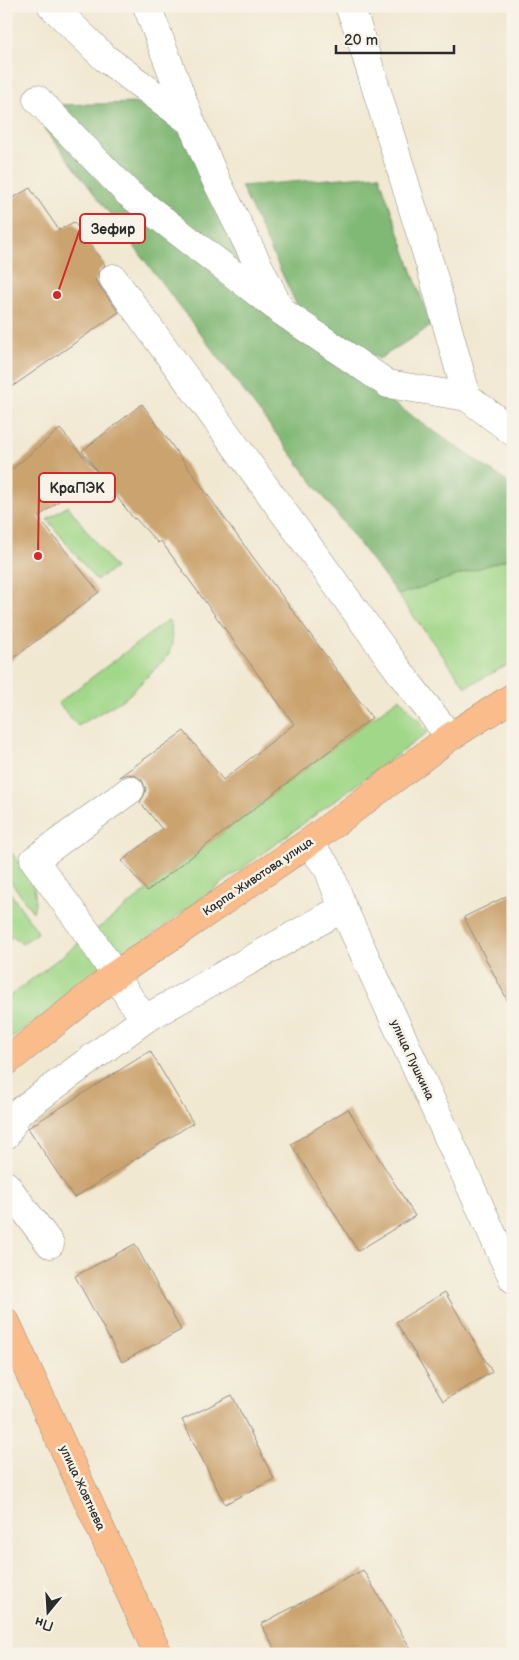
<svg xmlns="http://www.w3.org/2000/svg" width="519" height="1660" font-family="'Balsamiq Sans',sans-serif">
  <rect width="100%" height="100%" fill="#f7f3e8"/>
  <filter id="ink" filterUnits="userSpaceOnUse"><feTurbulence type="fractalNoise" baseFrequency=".02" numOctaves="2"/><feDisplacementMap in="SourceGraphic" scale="10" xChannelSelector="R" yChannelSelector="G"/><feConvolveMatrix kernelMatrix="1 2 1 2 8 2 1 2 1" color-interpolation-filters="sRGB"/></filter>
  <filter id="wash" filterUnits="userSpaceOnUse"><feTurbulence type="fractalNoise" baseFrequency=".0096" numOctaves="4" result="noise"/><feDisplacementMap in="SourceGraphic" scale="20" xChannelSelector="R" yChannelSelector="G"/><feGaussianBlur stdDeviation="1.12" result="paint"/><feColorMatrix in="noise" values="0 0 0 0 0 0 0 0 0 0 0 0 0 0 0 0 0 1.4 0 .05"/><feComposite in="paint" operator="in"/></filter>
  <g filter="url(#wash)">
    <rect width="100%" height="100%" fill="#f1e8d1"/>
    <path fill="#a0d788" stroke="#66815a" d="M 68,506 L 115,568 L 96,580 L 47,519 Z
      M 513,557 L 513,662 L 466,687 L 398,595 Z
      M 168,620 L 171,624 L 172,645 L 168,656 L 127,697 L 78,726 L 58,703 Z
      M 400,698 L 428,732 L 6,1042 L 6,999 L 372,718 Z
      M 6,846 C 22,867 42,883 33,912 L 6,875 Z
      M 6,887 L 38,932 L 22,944 L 13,936 L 6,942 Z"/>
    <path fill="#80b874" stroke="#567250" d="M 141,103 L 183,129 L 255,281 L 137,190 L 51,105 Z
      M 40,122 L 272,319 L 513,486 L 513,557 L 398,595 Z
      M 379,175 L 431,326 L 379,359 L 300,312 L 241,186 Z"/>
    <g id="blocks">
      <path fill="#cba36e" d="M 30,188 L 59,230 L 74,222 L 105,265 L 99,271 L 98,277 L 95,280 L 119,312 L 6,391 L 6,202 Z
        M 142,404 L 233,530 L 372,718 L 147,891 L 122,861 L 162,829 L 140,802 L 144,796 L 146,789 L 142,780 L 136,776 L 129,774 L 119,777 L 184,731 L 223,780 L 294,724 L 161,541 L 158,543 L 135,518 L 134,519 L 82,451 Z
        M 60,429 L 97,472 L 38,517 L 99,592 L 6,664 L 6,474 Z
        M 513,893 L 513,1011 L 464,917 Z
        M 150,1051 L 193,1123 L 74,1198 L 28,1128 Z
        M 348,1109 L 415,1216 L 358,1251 L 291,1144 Z
        M 135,1244 L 181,1330 L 122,1362 L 75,1276 Z
        M 445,1292 L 492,1372 L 443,1401 L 396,1322 Z
        M 232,1395 L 274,1479 L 225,1504 L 182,1420 Z
        M 363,1570 L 414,1654 L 278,1654 L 261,1624 Z"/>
    </g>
  </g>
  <g filter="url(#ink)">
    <use href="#blocks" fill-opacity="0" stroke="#8e8a7e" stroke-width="1"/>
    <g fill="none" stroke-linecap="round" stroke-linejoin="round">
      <defs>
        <path id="minor" d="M 52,6 L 105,58 L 191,122 L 215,178 L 281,311 L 388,384 L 467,397
          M 147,6 L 191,122
          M 349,6 L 357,26 L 431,268 L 467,397 L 513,432
          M 37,99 L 128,193 L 276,307
          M 113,278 L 408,683 L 450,737
          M 308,843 L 328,868 L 343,908 L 513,1279
          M 145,1019 L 343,908
          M 6,1135 L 18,1113 L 145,1019 L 131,1000 L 89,935 L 34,860 L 130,790
          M 6,1185 L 50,1244"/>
        <path id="major" d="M 6,1062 L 115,975 L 308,843 L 450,737 L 513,697
          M 6,1322 L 158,1654"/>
      </defs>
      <use href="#minor" stroke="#8e8a7e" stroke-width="29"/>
      <use href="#major" stroke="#8e8a7e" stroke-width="29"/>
      <use href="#minor" stroke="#fff" stroke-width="28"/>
      <use href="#major" stroke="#fabc8b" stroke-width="28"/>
    </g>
  </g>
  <g text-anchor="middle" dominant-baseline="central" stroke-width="5" stroke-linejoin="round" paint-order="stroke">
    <g font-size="12" fill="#2b2b2b" stroke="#f7f3e8">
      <text transform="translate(258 877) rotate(-34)">Карпа Животова улица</text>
      <text transform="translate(412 1060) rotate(65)">улица Пушкина</text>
      <text transform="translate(82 1488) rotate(65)">улица Жовтнева</text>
    </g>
  </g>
  <path fill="none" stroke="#d62828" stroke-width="2" d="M57 295L80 229M38 556L39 488"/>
  <g fill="#d62828" stroke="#f7f3e8" stroke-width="2">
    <circle cx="57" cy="295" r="5"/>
    <circle cx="38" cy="556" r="5"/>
  </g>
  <g fill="#f7f3e8" stroke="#d62828" stroke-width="2">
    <rect x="80" y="214" width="65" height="29" rx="5"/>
    <rect x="39" y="473" width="76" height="29" rx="5"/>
  </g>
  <g font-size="14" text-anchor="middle" font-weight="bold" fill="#2b2b2b">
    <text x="113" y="234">Зефир</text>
    <text x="77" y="493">КраПЭК</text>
  </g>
  <rect width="519" height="1660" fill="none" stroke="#f7f3e8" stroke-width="25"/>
  <g transform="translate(48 1612) rotate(198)" stroke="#f7f3e8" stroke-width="4" paint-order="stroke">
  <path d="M0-4L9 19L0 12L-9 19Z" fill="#2b2b2b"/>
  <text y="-8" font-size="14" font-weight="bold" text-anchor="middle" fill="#2b2b2b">Пн</text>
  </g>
  <path d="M336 45v8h118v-8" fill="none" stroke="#2b2b2b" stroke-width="2.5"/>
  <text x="344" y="45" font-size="15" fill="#2b2b2b" stroke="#f7f3e8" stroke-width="4" paint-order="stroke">20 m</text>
</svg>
